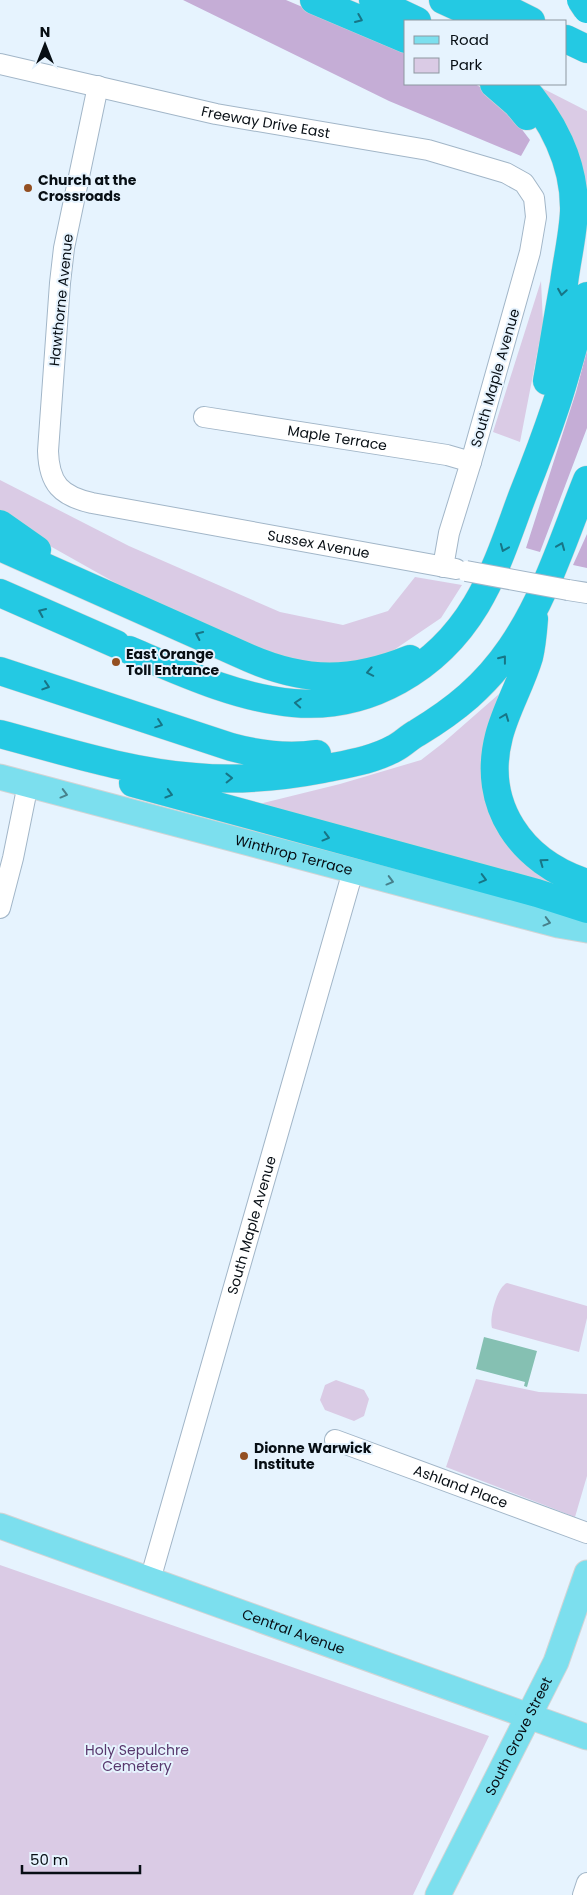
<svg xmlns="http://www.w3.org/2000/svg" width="587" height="1895" font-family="Poppins,sans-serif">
  <rect width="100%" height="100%" fill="#e6f3fe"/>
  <path fill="#dacbe5" d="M 538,86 L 587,111 L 587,217 Z
    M 541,281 L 543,323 L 520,442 L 493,432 Z
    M 0,480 L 129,546 L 280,612 L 343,625 L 388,611 L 415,577 L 462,585 L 441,618 L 385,656 L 329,667 L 271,656 L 130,591 L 18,528 L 0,511 Z
    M 499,694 L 482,753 L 514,849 L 553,885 L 255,805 L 340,784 L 421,760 L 443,743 Z
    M 507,1283 L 587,1306 L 587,1318 L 579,1352 L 492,1328 C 489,1318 497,1287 507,1283 Z
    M 476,1379 L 539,1392 L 587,1394 L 587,1476 L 575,1517 L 446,1467 Z
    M 336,1380 L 364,1390 L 369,1399 L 364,1416 L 354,1421 L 325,1410 L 320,1400 L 325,1385 Z
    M 0,1565 L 489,1736 L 413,1895 L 0,1895 Z"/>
  <path fill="#c5add6" d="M 183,0 L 286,0 L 406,51 L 406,84 L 475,84 L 497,97 L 530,140 L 521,156 L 389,101 Z
    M 587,350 L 587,428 L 540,552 L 526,548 L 576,392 Z
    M 587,534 L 587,568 L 573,565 Z"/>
  <path fill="#85c0b2" d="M 484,1337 L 537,1351 L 527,1387 L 524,1386 L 525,1382 L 476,1369 Z"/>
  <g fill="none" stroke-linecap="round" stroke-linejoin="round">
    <defs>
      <g id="minor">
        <path id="s1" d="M 0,64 L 216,114 L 428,150 L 506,173 L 524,183 L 534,198 L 536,217 L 530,252 L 471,462 L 449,533 L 443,567"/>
        <path id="s2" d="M 98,86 L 64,248 L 60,283 L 48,451 C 49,484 61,496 92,503 L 456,569"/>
        <path id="s3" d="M 204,417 L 447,455 L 471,462"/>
        <path d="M 568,590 L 587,593"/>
        <path d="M 0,908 L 13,858 L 28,784"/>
        <path id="s4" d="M 335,1440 L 587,1533"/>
        <path id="s5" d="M 150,1580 L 353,871"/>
        <path d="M 583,1895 L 587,1883"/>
      </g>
      <g id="major">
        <path id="s6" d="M 0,777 L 558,925 L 587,930"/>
        <path id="s7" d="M 0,1526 L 587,1737"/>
        <path id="s8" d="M 438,1895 L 556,1662 L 587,1573"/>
      </g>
      <path id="highway" d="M 314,0 L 406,39
        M 373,0 L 417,21
        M 443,0 L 489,21
        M 489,0 L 531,21
        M 566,39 L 587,49
        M 494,84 L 517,104 L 527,116
        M 520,84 C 552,118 575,163 574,211 C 573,235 567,259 564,283 C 558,315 553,348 547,381
        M 0,524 L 37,550
        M 0,547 L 249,658 C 307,683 352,682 410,659
        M 0,593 L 116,644
        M 534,619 C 533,632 532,645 529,657 C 521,684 506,709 499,736 C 481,805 521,862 587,883
        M 129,650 C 181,672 237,698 293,703 C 369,710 438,668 476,605 C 497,570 509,531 523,494 C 535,464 546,435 556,405 C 568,369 577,332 587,296
        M 0,671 L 231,747 C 260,755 287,758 317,754
        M 0,734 C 64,751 129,772 195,777 C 237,781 281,777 323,769 C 347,764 374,760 395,748 C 403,744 409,737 417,733 C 455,710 485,686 511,648 C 546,597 564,537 587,480
        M 133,783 L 537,893 L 587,909"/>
    </defs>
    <use href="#minor" stroke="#a2b6c8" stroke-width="22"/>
    <use href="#major" stroke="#d2d4d5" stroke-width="27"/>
    <use href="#highway" stroke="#d2d4d5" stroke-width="29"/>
    <use href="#minor" stroke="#fff" stroke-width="20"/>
    <use href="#major" stroke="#7cdfee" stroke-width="25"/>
    <use href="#highway" stroke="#24c9e3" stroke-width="28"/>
    <defs>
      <path id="minor-bridge" d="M 466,571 L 568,590"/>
      <path id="highway-bridge" d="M 581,0 L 587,9"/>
    </defs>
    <use href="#minor-bridge" stroke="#a2b6c8" stroke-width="22" stroke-linecap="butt"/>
    <use href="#highway-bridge" stroke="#d2d4d5" stroke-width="29" stroke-linecap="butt"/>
    <use href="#minor-bridge" stroke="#fff" stroke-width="20"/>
    <use href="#highway-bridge" stroke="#24c9e3" stroke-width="28"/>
  </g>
  <defs><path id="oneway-chevron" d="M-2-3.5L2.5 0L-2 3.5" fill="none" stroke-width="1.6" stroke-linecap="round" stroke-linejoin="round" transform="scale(1.25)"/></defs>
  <g stroke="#177586">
    <use href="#oneway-chevron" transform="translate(359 19) rotate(23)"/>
    <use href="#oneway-chevron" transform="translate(562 292) rotate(99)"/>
    <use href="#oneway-chevron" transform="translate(561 546) rotate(-68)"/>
    <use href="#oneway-chevron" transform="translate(504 548) rotate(112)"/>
    <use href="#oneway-chevron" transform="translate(42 612) rotate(-156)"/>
    <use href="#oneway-chevron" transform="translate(199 635) rotate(-155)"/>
    <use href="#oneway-chevron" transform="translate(503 659) rotate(-52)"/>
    <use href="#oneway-chevron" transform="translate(370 672) rotate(169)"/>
    <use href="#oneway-chevron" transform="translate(46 686) rotate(18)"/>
    <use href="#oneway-chevron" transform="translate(298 703) rotate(-176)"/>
    <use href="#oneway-chevron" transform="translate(505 717) rotate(-69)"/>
    <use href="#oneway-chevron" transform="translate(159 724) rotate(19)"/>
    <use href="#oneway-chevron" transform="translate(229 778) rotate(-1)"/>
    <use href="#oneway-chevron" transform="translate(169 794) rotate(16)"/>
    <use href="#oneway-chevron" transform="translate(326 837) rotate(15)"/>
    <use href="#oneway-chevron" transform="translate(543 862) rotate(-144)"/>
    <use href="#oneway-chevron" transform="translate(483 879) rotate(15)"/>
  </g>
  <g stroke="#47818c">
    <use href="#oneway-chevron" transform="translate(64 794) rotate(15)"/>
    <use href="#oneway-chevron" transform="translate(390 881) rotate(15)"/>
    <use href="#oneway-chevron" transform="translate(547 922) rotate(15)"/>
  </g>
  <g fill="#934f22" stroke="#e6f3fe" stroke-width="2">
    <circle cx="28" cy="188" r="5"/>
    <circle cx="116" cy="662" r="5"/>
    <circle cx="244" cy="1456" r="5"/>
  </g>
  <g text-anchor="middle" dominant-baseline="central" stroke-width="4" stroke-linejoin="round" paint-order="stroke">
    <g font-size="14" fill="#070e14" stroke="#e6f3fe">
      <text stroke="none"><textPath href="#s1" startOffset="272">Freeway Drive East</textPath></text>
      <text transform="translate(61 300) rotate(-84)">Hawthorne Avenue</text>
      <text transform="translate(495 378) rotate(-74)">South Maple Avenue</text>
      <text stroke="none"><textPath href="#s3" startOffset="135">Maple Terrace</textPath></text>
      <text stroke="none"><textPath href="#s2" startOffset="675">Sussex Avenue</textPath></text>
      <text stroke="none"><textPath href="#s6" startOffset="304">Winthrop Terrace</textPath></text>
      <text stroke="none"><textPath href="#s5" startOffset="369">South Maple Avenue</textPath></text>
      <text stroke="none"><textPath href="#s4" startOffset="134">Ashland Place</textPath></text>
      <text stroke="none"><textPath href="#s7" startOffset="312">Central Avenue</textPath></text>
      <text stroke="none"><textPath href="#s8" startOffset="178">South Grove Street</textPath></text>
    </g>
    <g font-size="14" font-weight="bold" fill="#070e14" stroke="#e6f3fe" text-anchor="start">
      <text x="38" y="180">Church at the<tspan x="38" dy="16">Crossroads</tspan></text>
      <text x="126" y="654">East Orange<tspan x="126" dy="16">Toll Entrance</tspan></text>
      <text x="254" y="1448">Dionne Warwick<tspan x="254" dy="16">Institute</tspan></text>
    </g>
    <g font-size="14" fill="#58386d" stroke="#e6f3fe">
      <text x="137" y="1750">Holy Sepulchre<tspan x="137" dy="16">Cemetery</tspan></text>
    </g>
  </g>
  <rect x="404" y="20" width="162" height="65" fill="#e6f3fe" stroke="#8d97a0"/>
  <rect x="414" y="36" width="25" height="8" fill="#7cdfee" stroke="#8d97a0"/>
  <text x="450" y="45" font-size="15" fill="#070e14">Road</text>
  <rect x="414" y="58" width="25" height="15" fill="#dacbe5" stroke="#8d97a0"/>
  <text x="450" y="70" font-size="15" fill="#070e14">Park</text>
  <g transform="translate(45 45)" stroke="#e6f3fe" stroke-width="4" paint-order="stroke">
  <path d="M0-4L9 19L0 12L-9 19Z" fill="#070e14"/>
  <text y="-8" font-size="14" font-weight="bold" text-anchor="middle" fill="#070e14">N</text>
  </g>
  <path d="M22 1865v8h118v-8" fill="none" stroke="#070e14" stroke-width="2.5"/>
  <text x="30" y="1865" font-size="15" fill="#070e14" stroke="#e6f3fe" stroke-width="4" paint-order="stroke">50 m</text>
</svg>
